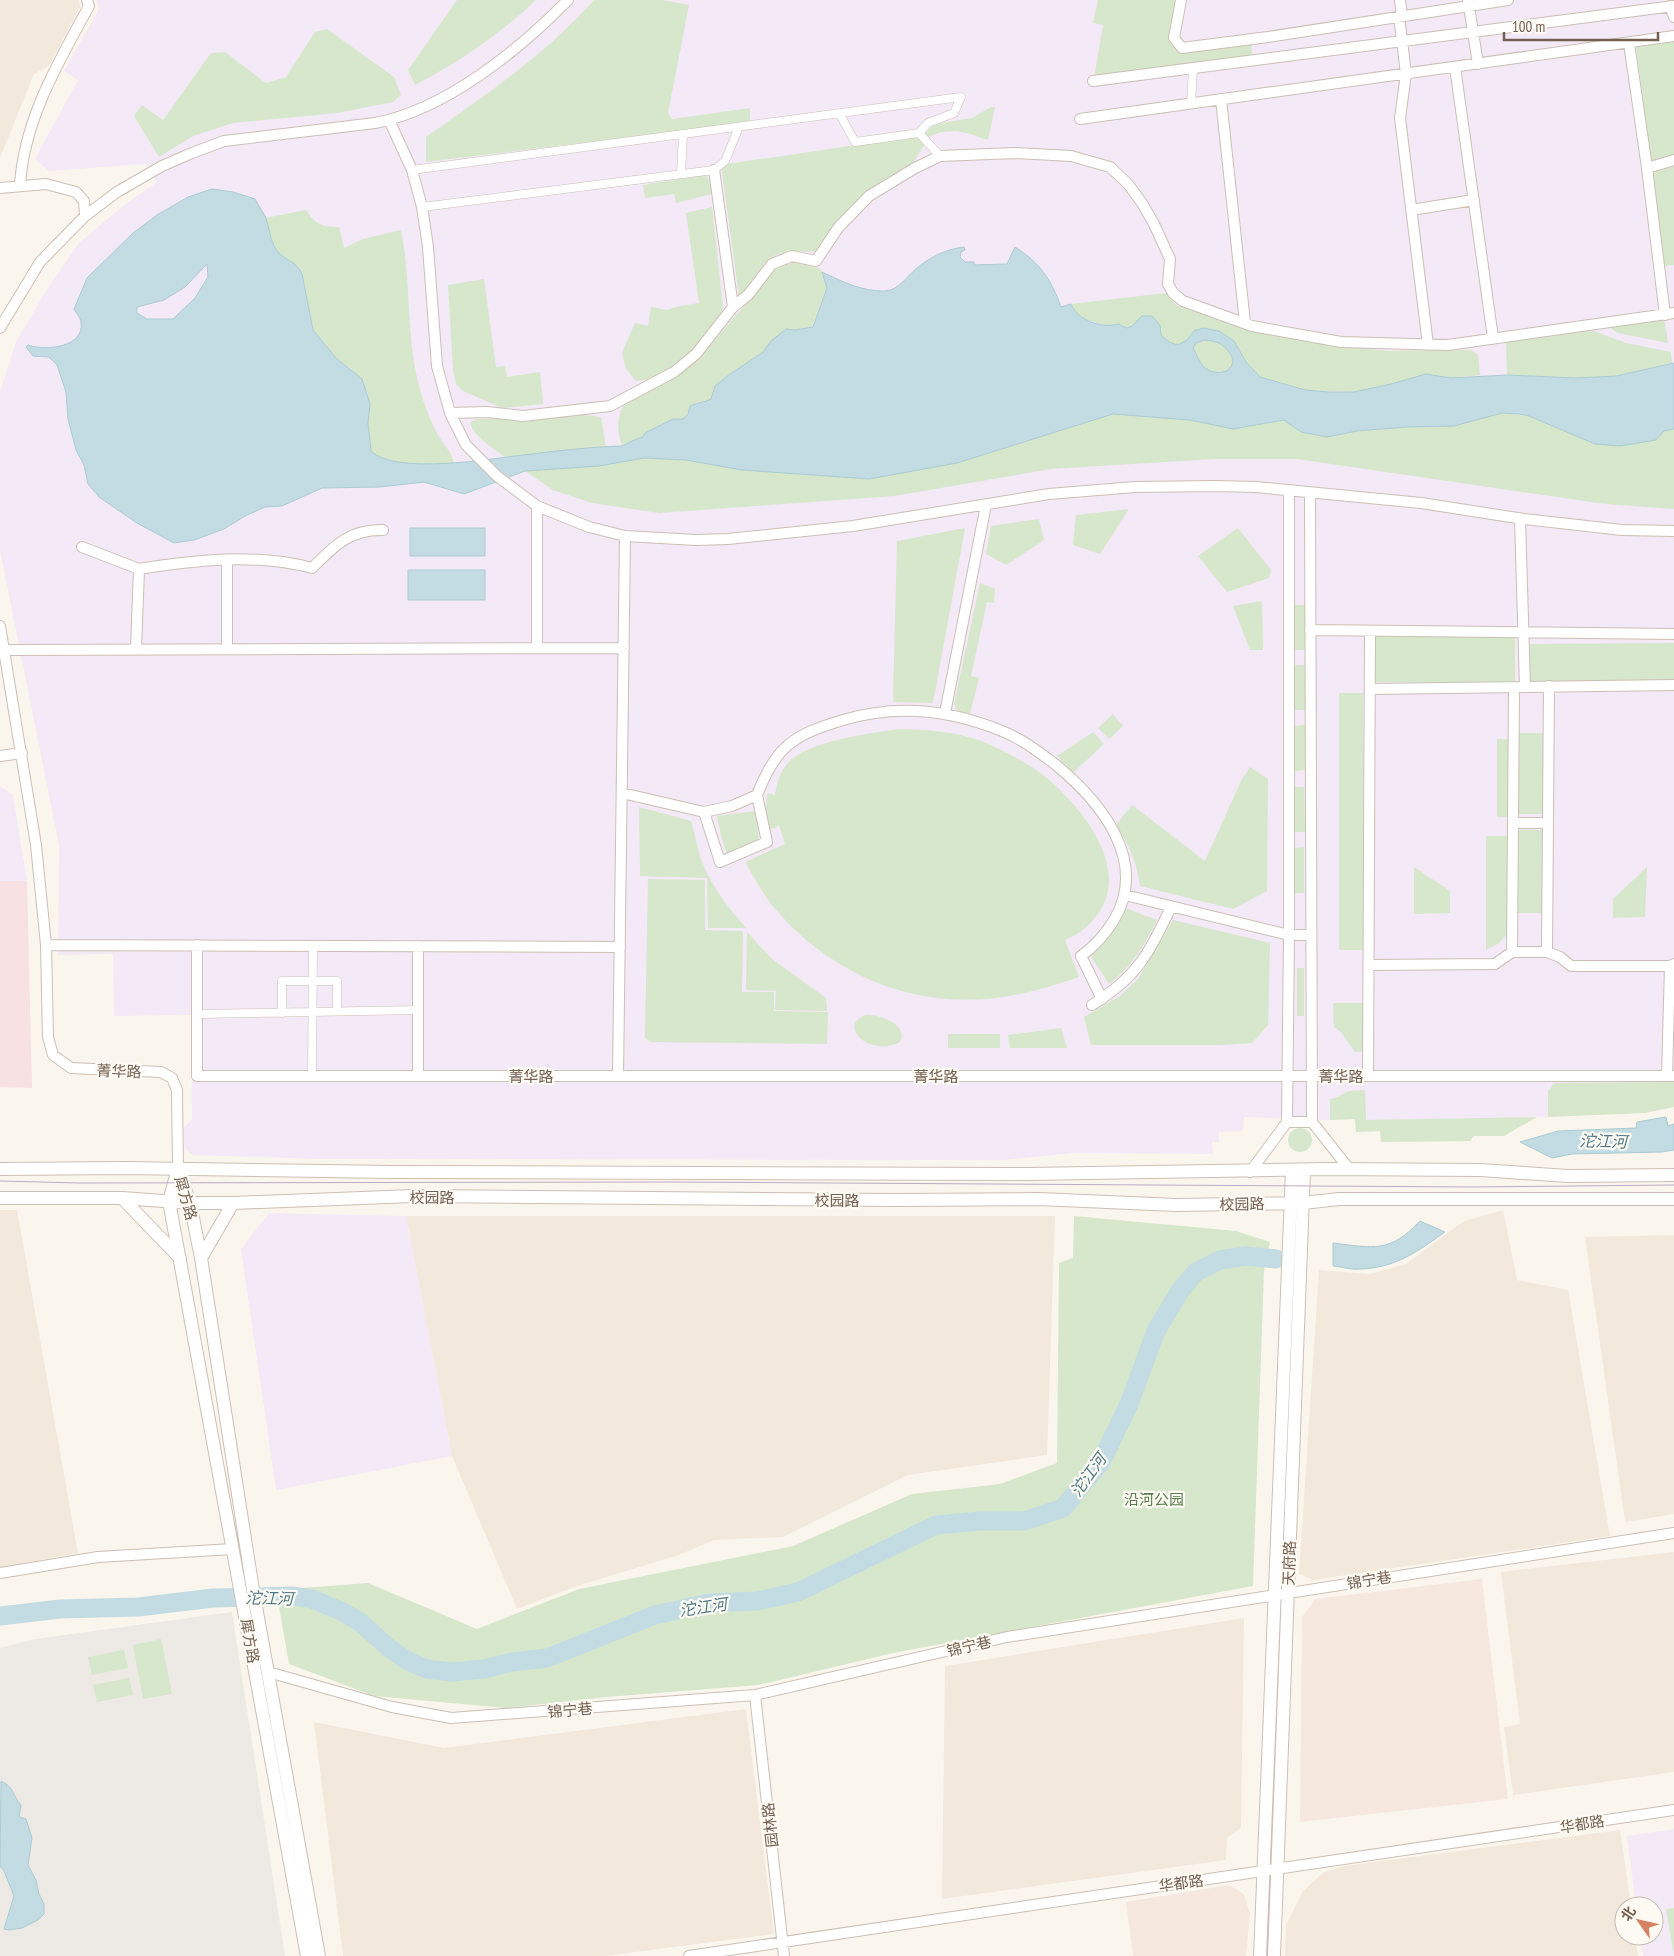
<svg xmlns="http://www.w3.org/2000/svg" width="1674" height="1956" font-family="'PT Sans Narrow','Noto Sans SC',sans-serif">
  <rect width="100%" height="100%" fill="#fbf6ed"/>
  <path fill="#f2e9dc" d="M 0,0 L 79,0 L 80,7 L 49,66 L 34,74 L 0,158 Z
    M 0,1210 L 17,1210 L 78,1553 L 0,1568 Z
    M 1503,1210 L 1517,1280 L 1568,1290 L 1610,1536 L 1313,1580 L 1299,1574 L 1319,1270 L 1370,1274 L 1406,1264 L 1464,1221 Z
    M 406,1216 L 1055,1216 L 1047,1455 L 908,1475 L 783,1537 L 714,1540 L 679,1555 L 577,1586 L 517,1609 L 452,1456 Z
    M 1674,1235 L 1674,1514 L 1625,1522 L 1585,1237 Z
    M 1674,1552 L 1674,1772 L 1513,1795 L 1504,1727 L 1520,1724 L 1501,1572 Z
    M 1244,1618 L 1241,1828 L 1227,1838 L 1226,1860 L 942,1899 L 945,1666 Z
    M 746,1709 L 774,1934 L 605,1956 L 343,1956 L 314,1722 L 444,1748 Z
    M 1620,1830 L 1631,1906 L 1624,1906 L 1624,1936 L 1635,1936 L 1638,1956 L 1285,1956 L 1286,1925 L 1303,1891 L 1324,1872 L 1344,1866 Z"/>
  <path fill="#f6e8df" d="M 1482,1579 L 1508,1799 L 1300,1822 L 1302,1617 L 1315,1599 Z
    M 1229,1885 L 1244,1894 L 1250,1914 L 1246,1956 L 1133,1956 L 1126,1902 Z"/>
  <path fill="#ede9e5" d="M 232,1612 L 285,1956 L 0,1956 L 0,1648 L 35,1639 Z"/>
  <path fill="#f3e9f7" d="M 97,0 L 1674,0 L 1674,1095 L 1570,1095 L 1548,1117 L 1483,1118 L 1470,1141 L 1381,1142 L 1380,1131 L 1356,1132 L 1355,1119 L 1330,1120 L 1244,1117 L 1243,1131 L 1219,1132 L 1219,1142 L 1212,1142 L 1213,1154 L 1073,1153 L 1004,1160 L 321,1159 L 195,1155 L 191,1154 L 185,1148 L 183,1130 L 186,1125 L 192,1120 L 191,1015 L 114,1016 L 113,954 L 58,955 L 59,845 L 0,550 L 0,392 L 16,342 L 46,291 L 79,243 L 123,206 L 157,182 L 145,164 L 49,171 L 35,159 L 78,80 L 64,71 L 99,9 Z
    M 0,786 L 13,795 L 27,881 L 0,881 Z
    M 269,1213 L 406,1216 L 452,1456 L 276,1490 L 241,1249 Z
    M 1674,1829 L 1674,1956 L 1643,1956 L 1640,1936 L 1654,1936 L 1654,1906 L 1636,1906 L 1627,1836 Z"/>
  <path fill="#f7e1e3" d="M 0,881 L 27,881 L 32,1088 L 0,1087 Z"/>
  <path fill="#d6e7cc" d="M 457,0 L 536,0 C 499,35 460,61 415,85 L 408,70 Z
    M 594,0 L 662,0 L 689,5 L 668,113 L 672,119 L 750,108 L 750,122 L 426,162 L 426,137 C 486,95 545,55 594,0 Z
    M 1098,0 L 1176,0 L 1170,35 L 1184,52 L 1251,41 L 1252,56 L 1094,78 L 1103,25 L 1093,23 Z
    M 327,29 L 394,77 L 401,95 L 393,102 L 337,113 L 233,123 L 193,136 L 159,157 L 134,116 L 142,105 L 163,120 L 211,53 L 225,52 L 266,83 L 286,77 L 315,32 Z
    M 1674,42 L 1674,265 L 1665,266 L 1636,46 Z
    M 991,107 L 995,107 L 988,140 L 967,133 L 955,131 L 941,132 L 929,137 L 911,166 L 886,179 L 858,200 L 843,215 L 821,247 L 814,252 L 789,251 L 776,255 L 764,264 L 747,291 L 739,296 L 721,165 L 923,135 L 935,124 L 972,118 Z
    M 705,175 L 709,180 L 712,194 L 676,203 L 674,194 L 645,198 L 643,185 Z
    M 712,207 L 723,307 L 719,319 L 705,340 L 683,360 L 653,379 L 636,381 L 626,369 L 622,353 L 635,323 L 648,326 L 651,307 L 667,310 L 680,306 L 699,303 L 686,213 Z
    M 306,210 C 315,224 322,227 339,227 L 344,248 L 363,239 L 401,230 C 411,279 406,329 417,378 C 422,398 428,417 438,435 C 444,446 452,451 454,464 C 431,463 387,468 371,451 L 368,423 L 370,404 L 350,368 L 336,358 L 313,330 L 300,268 L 279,254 L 272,241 L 265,218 Z
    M 795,263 L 806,264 L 820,269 L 822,272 L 827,288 L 813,327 L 795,330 L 786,330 C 777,336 771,344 763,352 C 744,370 722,372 712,399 L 705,403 L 696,402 L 683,419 L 662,424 L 645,433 L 643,437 L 622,446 C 617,430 616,418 625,403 L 647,392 L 691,362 L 706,350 L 753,296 L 772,272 L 786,264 Z
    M 484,279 L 496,367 L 505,366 L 507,377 L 540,372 L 543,404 L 502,408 L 463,391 L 456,384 L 453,370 L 448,285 Z
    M 1166,293 L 1176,305 L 1200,313 L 1284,336 L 1333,346 L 1390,351 L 1471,350 L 1478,355 L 1480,375 L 1451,378 L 1426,374 L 1391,384 L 1354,392 L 1305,390 L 1260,377 L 1246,362 L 1234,341 L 1219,331 L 1179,345 L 1169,342 L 1142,316 L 1132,326 L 1127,328 L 1118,324 L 1109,327 L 1085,319 L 1074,312 L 1071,304 Z
    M 1664,318 L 1668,343 L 1618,333 L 1606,325 Z
    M 1594,331 L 1626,343 L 1671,352 L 1672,363 L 1616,376 L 1576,378 L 1507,375 L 1506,339 Z
    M 1204,340 C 1219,341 1226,345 1233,359 C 1233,375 1212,376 1203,366 C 1199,362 1196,353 1193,348 L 1196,343 Z
    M 1502,413 L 1529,416 L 1595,444 L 1674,429 L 1674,509 L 1605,504 L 1297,459 L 1215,459 L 1051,469 L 894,496 L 659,513 L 592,503 L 553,490 L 525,471 L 599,466 L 644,458 L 686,460 L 869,479 L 957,463 L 1113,414 L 1190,420 L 1233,429 L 1284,420 L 1301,432 L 1327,437 L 1357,431 L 1407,427 L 1454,426 Z
    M 579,414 L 601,417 L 606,447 L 505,457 C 493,448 475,438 470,423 L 476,419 L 547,419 Z
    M 1129,509 L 1100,554 L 1073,545 L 1076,515 Z
    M 1039,519 L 1044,540 L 1006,565 L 986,554 L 991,526 Z
    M 965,528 L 933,703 L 893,702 L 897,541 Z
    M 1238,528 L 1271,570 L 1269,578 L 1227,592 L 1198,556 Z
    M 980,583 L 995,589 L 994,603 L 987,602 L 971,676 L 979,678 L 970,714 C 961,713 957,711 954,704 Z
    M 1262,601 L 1263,650 L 1250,650 L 1233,606 Z
    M 1293,605 L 1305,605 L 1305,650 L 1294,650 Z
    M 1375,635 L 1515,636 L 1515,683 L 1374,682 Z
    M 1674,643 L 1674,683 L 1529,684 L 1529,644 Z
    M 1294,665 L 1305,665 L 1306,710 L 1294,710 Z
    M 1339,693 L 1363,693 L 1363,950 L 1339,950 Z
    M 1113,714 L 1123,726 L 1109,739 L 1098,728 Z
    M 1305,725 L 1305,770 L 1294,771 L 1294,726 Z
    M 899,729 C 933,730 965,732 995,747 C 1013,756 1033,766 1048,779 C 1082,808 1132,869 1097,915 C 1088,927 1079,934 1065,940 L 1079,977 C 1056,985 1033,992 1009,996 C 920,1012 834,977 776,910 C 764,896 755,879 745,862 L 785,844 L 779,825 L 775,828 L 769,829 L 766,808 L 767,793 L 775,795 C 777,783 780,772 788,763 C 807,741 871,733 899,729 Z
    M 1093,732 L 1104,744 L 1073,773 L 1057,756 Z
    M 1517,733 L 1546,733 L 1545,814 L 1516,814 Z
    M 1497,739 L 1509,739 L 1508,817 L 1497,817 Z
    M 1250,767 L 1268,779 L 1267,891 L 1233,909 L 1140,886 C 1137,863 1129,845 1116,825 L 1132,805 L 1205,861 L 1241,781 Z
    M 1293,787 L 1304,787 L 1305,832 L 1294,832 Z
    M 639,807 L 691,821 C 695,834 697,847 701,859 C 711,886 728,907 746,928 L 708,928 L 707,878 L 640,876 Z
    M 756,811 L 759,842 L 728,857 L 721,836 L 717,816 Z
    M 1517,830 L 1545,830 L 1545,913 L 1516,913 Z
    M 1486,836 L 1508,836 L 1507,934 L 1499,943 L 1486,950 Z
    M 1304,847 L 1304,893 L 1293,893 L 1293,848 Z
    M 1414,867 L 1450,891 L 1450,913 L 1414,914 Z
    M 1647,867 L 1645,917 L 1613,918 L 1613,899 Z
    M 648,879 L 705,880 L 705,930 L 743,931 L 742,992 L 774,992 L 774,1011 L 828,1012 L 827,1044 L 651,1042 L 645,1038 Z
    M 1125,908 L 1157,920 C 1145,945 1131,968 1109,984 L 1090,955 L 1121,916 Z
    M 1173,920 L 1270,943 L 1268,1025 L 1252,1043 L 1221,1045 L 1091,1045 L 1084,1017 L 1120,996 L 1138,979 Z
    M 747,932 L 772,959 L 826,998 L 827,1011 L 775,1010 L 776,991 L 746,990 Z
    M 1297,968 L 1304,968 L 1304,1016 L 1297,1016 Z
    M 1333,1003 L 1366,1003 L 1366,1051 L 1355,1052 L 1341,1032 L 1334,1027 Z
    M 866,1015 C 879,1014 909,1024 900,1042 C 872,1058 835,1026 866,1015 Z
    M 1061,1028 L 1067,1048 L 1010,1048 L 1008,1035 Z
    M 948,1034 L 1000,1034 L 1000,1048 L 948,1048 Z
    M 1674,1082 L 1674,1107 L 1645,1113 L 1548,1117 L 1548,1091 L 1555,1083 Z
    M 1365,1090 L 1366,1120 L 1537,1117 L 1504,1136 L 1474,1136 L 1470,1141 L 1381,1142 L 1380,1131 L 1356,1132 L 1355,1119 L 1330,1120 L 1330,1099 L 1335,1098 L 1349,1091 Z
    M1288 1140a12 12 0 1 1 24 0a12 12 0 1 1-24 0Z
    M 1074,1216 L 1236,1231 L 1270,1242 L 1264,1271 L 1253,1586 L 893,1653 L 759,1685 L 607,1697 L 506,1708 L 374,1696 L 289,1664 L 276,1590 L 368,1583 L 477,1629 L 579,1589 L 793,1546 L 912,1494 L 1000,1484 L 1057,1463 L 1059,1263 L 1073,1258 Z
    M 161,1639 L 172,1694 L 143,1699 L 133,1645 Z
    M 124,1650 L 128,1668 L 92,1675 L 88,1657 Z
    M 129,1678 L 133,1695 L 97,1702 L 93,1685 Z
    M 1674,1908 L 1674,1956 L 1666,1909 Z"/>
  <path fill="#c3dce3" stroke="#abcbd3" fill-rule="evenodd" d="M 212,189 L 233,192 L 255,199 C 258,205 262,210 265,216 C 270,228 270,244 279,253 C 287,261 297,262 302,274 L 313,330 L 336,358 L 362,379 L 370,404 L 368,423 L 371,451 C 395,475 490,459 523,455 C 556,451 589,447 622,446 C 629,443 635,439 643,437 L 645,433 L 673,419 L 683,419 L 688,414 L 690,406 C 697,402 704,403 711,399 L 715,386 L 726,377 L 763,352 L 771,341 L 786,329 L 795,330 L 813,327 L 827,288 L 822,272 C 841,281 863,292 885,291 C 899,290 906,277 916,269 C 930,257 946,249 964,247 L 965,250 L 961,252 L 960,257 L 965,262 L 974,262 L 974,265 L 1007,264 L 1015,247 C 1040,263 1051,279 1061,307 L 1071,304 C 1077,320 1102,329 1118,324 L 1127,328 L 1132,326 L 1142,316 L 1152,316 L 1160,325 L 1161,335 L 1169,342 L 1178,345 L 1187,340 L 1194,331 L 1203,328 L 1219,331 L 1234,341 L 1246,362 L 1260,377 L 1305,390 L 1329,392 L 1354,392 L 1391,384 L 1426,374 L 1451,378 L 1507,375 L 1576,378 L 1616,376 L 1674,363 L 1674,429 L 1664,431 L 1656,440 L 1620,446 L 1595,444 L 1529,416 L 1519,414 L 1502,413 L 1454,426 L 1407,427 L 1357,431 L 1327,437 L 1301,432 L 1284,420 L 1233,429 L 1190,420 L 1113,414 L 957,463 L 869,479 L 742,470 L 686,460 L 644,458 L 599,466 L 525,471 L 464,494 L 424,482 L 380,487 L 322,488 L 282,506 L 265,507 L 245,516 L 224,529 L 194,540 L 174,543 L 137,523 L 99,497 L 88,484 L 84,465 L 76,450 L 68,419 L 66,392 L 57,365 L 49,357 L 33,356 L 26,347 L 28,345 C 45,351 85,348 81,322 C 81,318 76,313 74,309 L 87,278 L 133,233 L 157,215 L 188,197 ZM 207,264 L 208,277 L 195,298 L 173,319 L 147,319 L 137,313 L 137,307 L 164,300 L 185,287 ZM 1204,340 C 1219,341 1226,345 1233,359 C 1233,375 1213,376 1203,366 C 1199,362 1196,353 1193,348 L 1196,343 Z
    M 410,528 L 485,528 L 485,556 L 410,556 Z
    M 408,570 L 485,570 L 485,600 L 408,600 Z
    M 1666,1117 L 1668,1126 L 1674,1124 L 1674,1150 L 1662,1152 L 1572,1154 L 1552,1158 L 1520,1142 L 1558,1131 L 1636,1128 L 1637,1122 Z
    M 1420,1221 L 1445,1232 C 1418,1251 1396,1268 1360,1269 C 1351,1270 1342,1267 1333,1266 L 1333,1243 C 1374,1248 1390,1253 1420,1221 Z
    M 1,1781 C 15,1788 12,1795 21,1805 L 19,1817 L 26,1819 L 32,1838 L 28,1865 L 36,1880 L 39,1894 L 44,1904 L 44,1914 L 38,1920 L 22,1928 L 9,1930 L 4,1929 L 14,1896 L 4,1871 L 0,1866 Z"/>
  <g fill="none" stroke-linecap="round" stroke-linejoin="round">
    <path stroke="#c3dce3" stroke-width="19" d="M 0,1616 L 60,1609 L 138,1607 L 213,1598 L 294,1596 L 312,1599 L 341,1611 L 360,1622 L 389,1648 L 408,1661 L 427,1669 L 451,1672 L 484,1669 L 512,1662 L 547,1658 L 655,1615 L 709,1603 L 757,1601 L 798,1592 L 936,1525 L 981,1521 L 1024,1521 L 1063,1508 L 1101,1462 L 1129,1404 L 1156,1331 L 1180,1291 L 1196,1272 L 1220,1260 L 1246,1256 L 1276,1259"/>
    <defs>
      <path id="pedestrian" d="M 1191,104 L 1193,68
        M 839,113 L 855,142 L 919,133 L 928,123 L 954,113 L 961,97
        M 919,133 L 940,156
        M 412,170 L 961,97
        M 681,174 L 683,134
        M 422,207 L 714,170 L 725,161 L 739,127
        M 282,1013 L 282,981 L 337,981 L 337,1011
        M 198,1014 L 419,1010
        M 312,1076 L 313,946"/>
      <path id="minor" d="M 1181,0 L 1174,38 L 1182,48 L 1268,37 L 1508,0
        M 1400,0 L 1402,16
        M 1468,0 L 1478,64
        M 1670,6 L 1674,17
        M 1399,16 L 1406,74 L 1400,118 L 1428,345
        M 1629,43 L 1647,168 L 1665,315
        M 1455,67 L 1493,338
        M 1093,81 L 1674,6
        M 1221,99 L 1245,323
        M 1080,119 L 1674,36
        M 389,120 L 412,170 L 422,207 L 428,247 L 437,366 L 450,413 L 466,445 L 497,476 L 537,506 L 589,527 L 625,536 L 696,540 L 728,539 L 853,526 L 1049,494 L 1135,487 L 1215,486 L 1256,487 L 1421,503 L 1524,519 L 1622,530 L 1674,531
        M 1647,168 L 1674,160
        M 714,170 L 733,307
        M 20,185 C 24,120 58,63 89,6 L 87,0
        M 0,188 L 46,184 L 76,192 L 84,201 L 85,216 L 40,262 L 0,328
        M 1411,210 L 1474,200
        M 85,216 L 117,192 L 162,166 L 192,153 L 224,141 L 375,123 C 445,110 519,50 568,0
        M 450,413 L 487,412 L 523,416 L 610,406 L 674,372 L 696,354 L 733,307 L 748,295 L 772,264 L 792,256 L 816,261 L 838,228 L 869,196 L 915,168 L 940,156 L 1015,153 L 1071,156 L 1110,167 L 1128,184 L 1142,203 L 1154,224 L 1170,259 L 1168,284 L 1173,293 L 1183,301 L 1252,326 L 1341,342 L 1448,345 L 1674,313
        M 1310,493 L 1312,1122
        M 1520,519 L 1525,687
        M 82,547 L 139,569
        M 227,561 L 227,649
        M 0,626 L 36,845 L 46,945 L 48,1037 L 53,1055 L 71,1068 L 161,1072 L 172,1078 L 177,1090 L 178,1169
        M 1310,630 L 1674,634
        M 537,648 L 537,506
        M 136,649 L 139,569 C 195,560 256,553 312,568 C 334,546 350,529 383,530
        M 5,650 L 624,648
        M 1370,689 L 1674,685
        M 945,713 L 986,505
        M 0,756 L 22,753
        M 622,793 L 704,812 L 732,806 L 757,795 C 776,746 793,735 843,720 C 896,704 951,710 1002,731 C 1022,739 1039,752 1056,765 C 1101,802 1149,861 1114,920 C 1105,935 1095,946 1081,956 L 1102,999
        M 704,812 L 720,862 L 767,842 L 757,795
        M 1513,823 L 1548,823
        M 1125,895 L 1289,935 L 1310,935
        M 46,945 L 620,947
        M 197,945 L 197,1076 L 1674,1076
        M 418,946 L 418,1076
        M 1512,952 L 1514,687
        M 1547,952 L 1549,686
        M 1369,965 L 1495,964 L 1512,952 L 1547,952 L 1560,957 L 1571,966 L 1670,966 L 1674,964
        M 1092,1005 C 1137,977 1149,954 1171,907
        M 618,1076 L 625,536
        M 1368,1076 L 1370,631
        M 1667,1076 L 1670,966
        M 1287,1122 L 1289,935 L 1289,492
        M 1250,1172 L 1287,1122 L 1312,1122 L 1350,1170
        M 0,1573 L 98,1557 L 233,1549
        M 268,1672 L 392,1707 L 451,1718 L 755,1695 L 1007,1637 L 1674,1533
        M 755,1695 L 784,1956
        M 689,1956 L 1674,1810"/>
      <path id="tertiary" d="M 0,1169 L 125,1168 L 392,1172 L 1029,1174 L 1327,1169 L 1480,1170 L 1568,1176 L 1674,1175
        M 178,1169 L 169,1201 L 307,1956
        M 178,1169 L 190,1203 L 201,1258 L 253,1590 L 319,1956
        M 0,1198 L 122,1198 L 190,1203 L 233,1203 L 412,1196 L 896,1200 L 1039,1199 L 1176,1205 L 1303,1203 L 1339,1199 L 1442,1199
        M 122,1198 L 180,1258
        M 1500,1199 L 1674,1199
        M 201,1258 L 233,1203
        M 1260,1956 L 1292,1170
        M 1274,1956 L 1304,1170"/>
    </defs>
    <use href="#pedestrian" stroke="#ccbfb4" stroke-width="9"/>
    <use href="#minor" stroke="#ccbfb4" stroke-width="12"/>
    <use href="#tertiary" stroke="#ccbfb4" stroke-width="14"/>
    <use href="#pedestrian" stroke="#fff" stroke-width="8"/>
    <use href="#minor" stroke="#fff" stroke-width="10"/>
    <use href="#tertiary" stroke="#fff" stroke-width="12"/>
    <path stroke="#baabc4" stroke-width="1" d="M 0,1181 L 79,1183 L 673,1182 L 1473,1187 L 1674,1185"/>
    <defs>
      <path id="tertiary-bridge" d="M 1442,1199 L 1500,1199"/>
    </defs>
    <use href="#tertiary-bridge" stroke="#ccbfb4" stroke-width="14" stroke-linecap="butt"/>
    <use href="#tertiary-bridge" stroke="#fff" stroke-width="12"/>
  </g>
  <g text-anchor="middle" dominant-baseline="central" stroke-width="4.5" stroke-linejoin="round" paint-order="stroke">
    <g font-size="15" fill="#746052" stroke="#fdfaf3">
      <text transform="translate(119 1071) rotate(2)">菁华路</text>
      <text x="531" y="1076">菁华路</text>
      <text x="936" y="1076">菁华路</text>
      <text x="1341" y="1076">菁华路</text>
      <text x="432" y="1197">校园路</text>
      <text transform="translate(186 1198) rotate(74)">犀方路</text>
      <text x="837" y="1200">校园路</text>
      <text transform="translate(1242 1204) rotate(-1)">校园路</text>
      <text transform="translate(1289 1563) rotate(-88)">天府路</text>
      <text transform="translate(1369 1580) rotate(-9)">锦宁巷</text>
      <text transform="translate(250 1641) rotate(80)">犀方路</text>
      <text transform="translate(969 1646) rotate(-13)">锦宁巷</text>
      <text transform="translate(570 1710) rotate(-5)">锦宁巷</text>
      <text transform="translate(1582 1824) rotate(-9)">华都路</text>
      <text transform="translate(770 1825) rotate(-96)">园林路</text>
      <text transform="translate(1181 1883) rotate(-8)">华都路</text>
    </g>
    <g font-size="15" fill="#597d4f" stroke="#fdfaf3">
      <text x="1154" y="1499">沿河公园</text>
    </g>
    <g font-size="16" font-style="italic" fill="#4e7884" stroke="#fdfaf3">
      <text transform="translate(1603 1141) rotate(1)">沱江河</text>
      <text transform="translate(1088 1475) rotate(-54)">沱江河</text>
      <text transform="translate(269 1598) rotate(1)">沱江河</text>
      <text transform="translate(703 1607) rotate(-8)">沱江河</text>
    </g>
  </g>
  <g transform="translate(1639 1921) rotate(304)"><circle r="24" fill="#fdfaf3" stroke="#c6bcb3"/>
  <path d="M0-4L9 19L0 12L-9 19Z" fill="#d48262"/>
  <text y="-8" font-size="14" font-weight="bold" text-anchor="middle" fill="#746052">北</text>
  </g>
  <path d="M1504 32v8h154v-8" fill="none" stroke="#746052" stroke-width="2.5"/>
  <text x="1512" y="32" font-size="15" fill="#746052" stroke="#fdfaf3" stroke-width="4" paint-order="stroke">100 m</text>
</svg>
